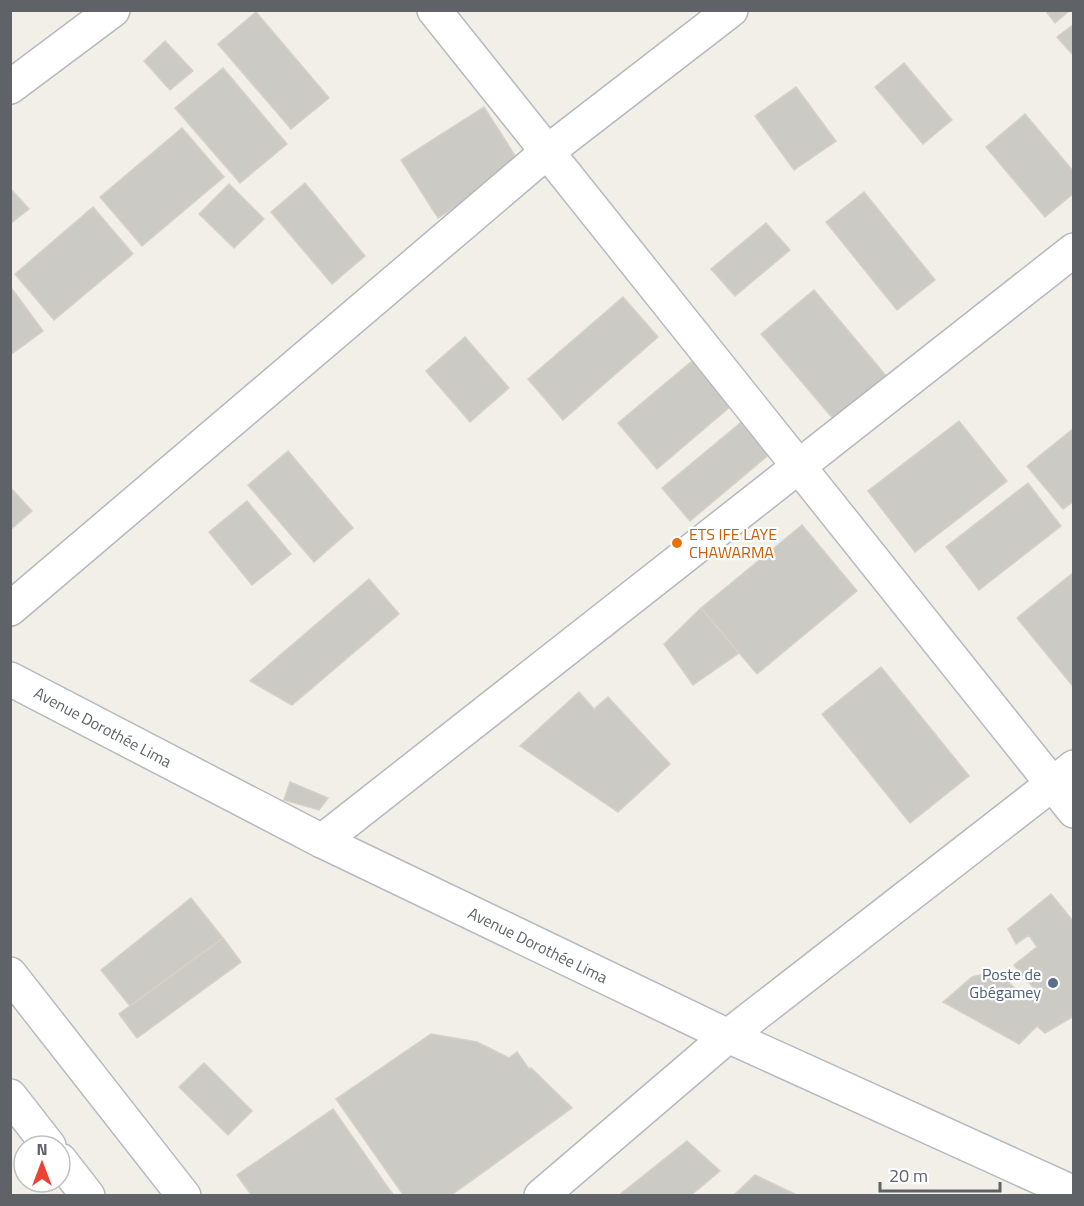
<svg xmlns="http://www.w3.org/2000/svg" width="1084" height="1206" font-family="'Titillium Web',sans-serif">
  <rect width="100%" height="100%" fill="#f1efe8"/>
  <path fill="#cccac5" stroke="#d6d1c6" stroke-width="1.5" d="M 1045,10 L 1070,10 L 1055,23 Z
    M 256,12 L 329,98 L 291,129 L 218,44 Z
    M 1074,24 L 1074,56 L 1057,37 Z
    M 165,41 L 193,71 L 170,90 L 144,61 Z
    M 904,63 L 952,120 L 923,144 L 875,87 Z
    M 223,68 L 287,144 L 240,183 L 175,108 Z
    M 796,87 L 836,141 L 794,170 L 755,116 Z
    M 484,107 L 521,165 L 438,218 L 401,160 Z
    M 1025,114 L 1074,172 L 1074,193 L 1045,217 L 986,147 Z
    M 182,128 L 224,177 L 142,246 L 100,197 Z
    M 305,183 L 365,256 L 332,284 L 271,212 Z
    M 229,184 L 264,219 L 234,248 L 199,214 Z
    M 10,188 L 29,209 L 10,224 Z
    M 864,192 L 935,280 L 897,310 L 826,222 Z
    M 93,207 L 133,254 L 54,320 L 15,274 Z
    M 766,223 L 790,250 L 735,296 L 711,269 Z
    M 10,286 L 43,331 L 10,355 Z
    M 814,290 L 887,377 L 835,421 L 761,334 Z
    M 623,297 L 658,337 L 563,420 L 528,379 Z
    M 465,337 L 509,388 L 470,422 L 426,371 Z
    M 692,361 L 731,406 L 657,469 L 618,423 Z
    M 745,419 L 772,452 L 690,521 L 662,488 Z
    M 959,421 L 1007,481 L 915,552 L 868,491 Z
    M 1074,428 L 1074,501 L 1063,509 L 1027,466 Z
    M 288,451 L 353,528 L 314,562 L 248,485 Z
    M 1028,483 L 1061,526 L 979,590 L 946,547 Z
    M 10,487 L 32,511 L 10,530 Z
    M 247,501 L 291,554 L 252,585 L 209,532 Z
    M 802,525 L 857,591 L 757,674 L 701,608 Z
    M 1074,572 L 1074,684 L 1072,685 L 1017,618 Z
    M 369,579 L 399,614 L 292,705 L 250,681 Z
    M 701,608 L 739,653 L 693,685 L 664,644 Z
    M 881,667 L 969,776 L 910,823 L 822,714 Z
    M 579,692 L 594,709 L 608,697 L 670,764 L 618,812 L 520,746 Z
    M 290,782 L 328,798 L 319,810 L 284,800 Z
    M 1051,894 L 1074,922 L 1074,1016 L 1045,1033 L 1037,1026 L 1019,1044 L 943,1002 L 972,977 L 996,971 L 1029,1001 L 1038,993 L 1014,965 L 1037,947 L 1029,935 L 1016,944 L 1008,929 Z
    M 191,898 L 223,938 L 130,1006 L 101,970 Z
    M 223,938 L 241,962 L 137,1038 L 119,1014 Z
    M 431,1034 L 477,1042 L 509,1058 L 517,1052 L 529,1069 L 531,1068 L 572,1108 L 450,1196 L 404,1196 L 336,1099 Z
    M 204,1063 L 252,1111 L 228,1135 L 179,1087 Z
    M 333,1109 L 394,1196 L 252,1196 L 237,1175 Z
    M 687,1141 L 720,1171 L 690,1196 L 618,1196 Z
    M 755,1175 L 799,1196 L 733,1196 Z"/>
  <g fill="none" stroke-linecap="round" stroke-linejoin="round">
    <defs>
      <path id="street" d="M 10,87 L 113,10
        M 10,609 L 547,152 L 731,10
        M 322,841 L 1074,250
        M 541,1196 L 728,1036 L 1074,767"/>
      <path id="secondary" d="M 434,10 L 1074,811
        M 10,679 L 322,841 L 728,1036 L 1074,1193
        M 10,974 L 184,1196
        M 10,1096 L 49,1146
        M 60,1160 L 88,1196"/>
    </defs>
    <use href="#street" stroke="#b5b8bc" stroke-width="36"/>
    <use href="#secondary" stroke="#b6babf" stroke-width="36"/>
    <use href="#street" stroke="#fff" stroke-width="33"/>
    <use href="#secondary" stroke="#fff" stroke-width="33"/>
  </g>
  <circle fill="#e8710a" stroke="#fff" stroke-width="2" cx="677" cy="543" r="6"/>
  <circle fill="#5c6f8a" stroke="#fff" stroke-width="2" cx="1053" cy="983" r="6"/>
  <g text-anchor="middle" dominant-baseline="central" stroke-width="4.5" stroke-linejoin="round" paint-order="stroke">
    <g font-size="16" fill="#c56008" stroke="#fff" text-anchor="start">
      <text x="689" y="534">ETS IFE LAYE<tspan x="689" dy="18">CHAWARMA</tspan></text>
    </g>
    <g font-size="16" fill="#5f6368" stroke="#fff">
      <text transform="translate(103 727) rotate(28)">Avenue Dorothée Lima</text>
      <text transform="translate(538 945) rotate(26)">Avenue Dorothée Lima</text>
    </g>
    <g font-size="16" fill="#4e5e75" stroke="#fff" text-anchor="end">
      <text x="1041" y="974">Poste de<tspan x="1041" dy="18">Gbégamey</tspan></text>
    </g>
  </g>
  <rect width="1084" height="1206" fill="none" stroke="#5f6368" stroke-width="24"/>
  <g transform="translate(42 1164)"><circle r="28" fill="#ffffff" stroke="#bfc1c3" stroke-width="1.5"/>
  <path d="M0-4.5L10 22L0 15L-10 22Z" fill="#ea4335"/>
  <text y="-9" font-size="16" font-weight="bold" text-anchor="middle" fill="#5f6368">N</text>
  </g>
  <path d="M880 1182v9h120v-9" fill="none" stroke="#5f6368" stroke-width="3"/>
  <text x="889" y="1182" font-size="18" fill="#5f6368" stroke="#ffffff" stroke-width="4.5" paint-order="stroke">20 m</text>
</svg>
